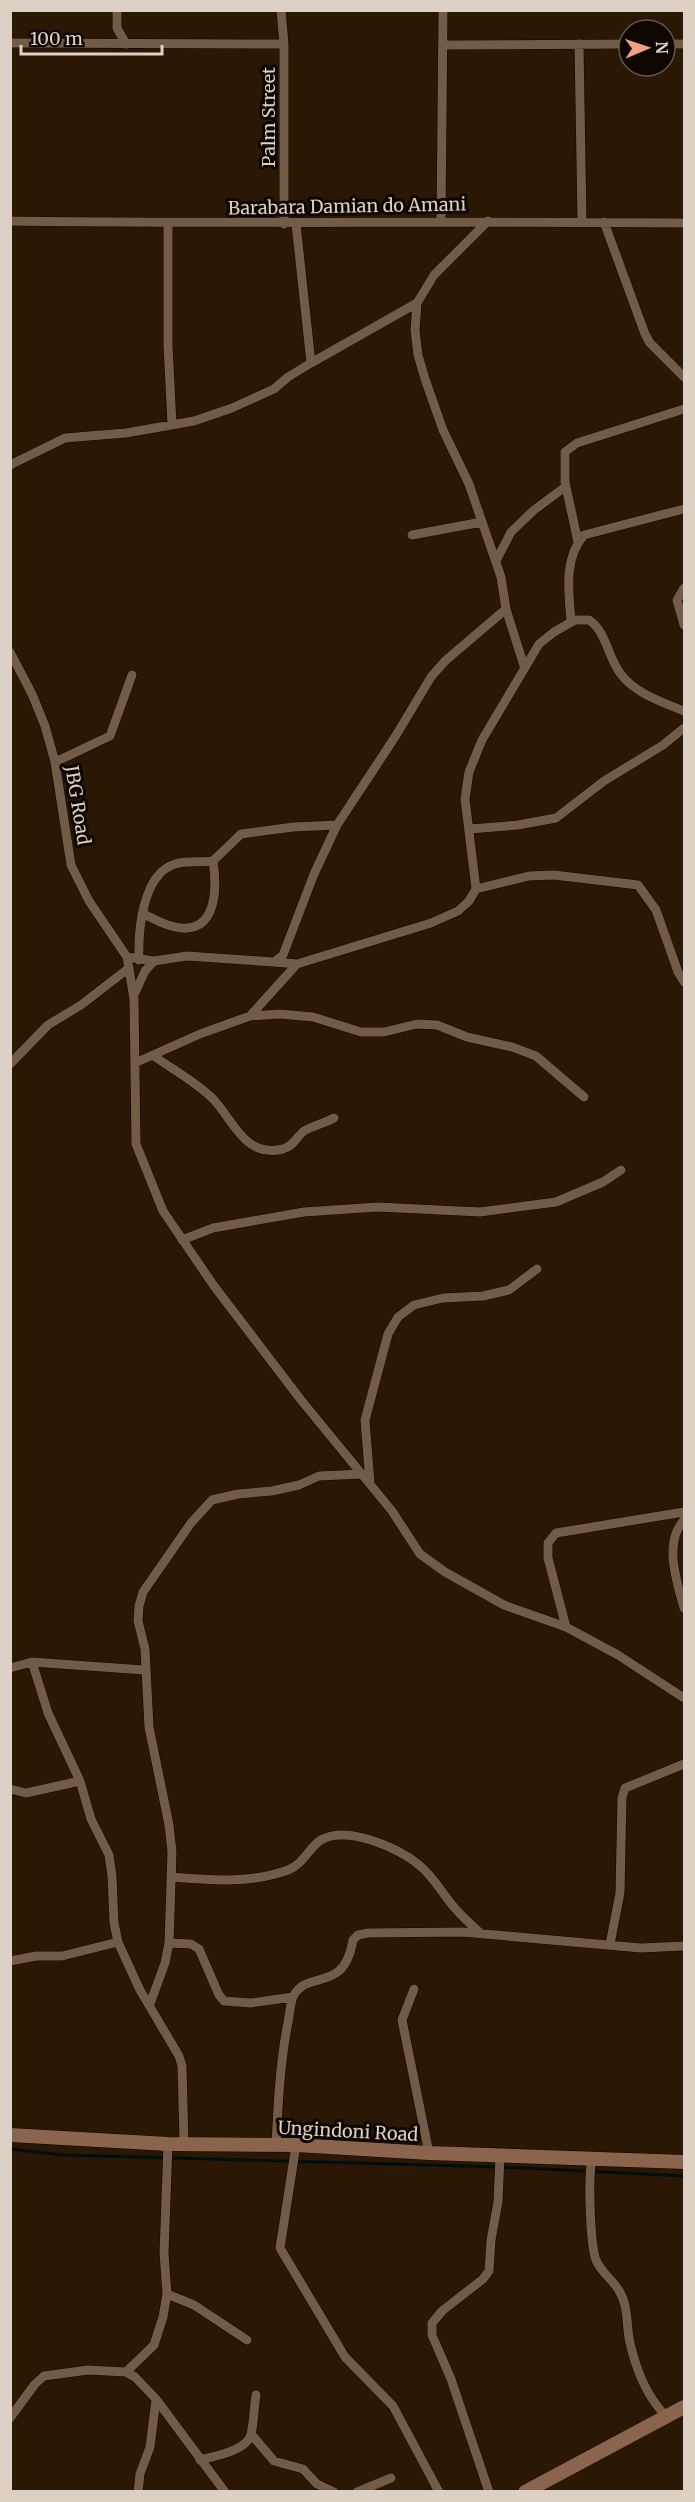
<svg xmlns="http://www.w3.org/2000/svg" width="695" height="2502" font-family="Merriweather,serif">
  <rect width="100%" height="100%" fill="#2a1805"/>
  <g fill="none" stroke-linecap="round" stroke-linejoin="round">
    <path stroke="#000f10" stroke-width="3" d="M 10,2149 L 63,2155 L 501,2167 L 684,2176"/>
    <defs>
      <path id="street" d="M 117,10 L 117,28 L 126,44
        M 281,10 L 284,44 L 284,224
        M 10,43 L 284,44
        M 579,44 L 582,221
        M 665,44 L 684,44
        M 443,45 L 629,44
        M 10,221 C 235,224 460,221 684,223
        M 441,221 L 443,10
        M 488,221 L 434,275 L 417,303 L 415,330 L 418,355 L 425,379 L 443,430 L 469,484 L 501,577 L 506,609 L 524,666
        M 604,222 L 645,334 L 650,343 L 684,377
        M 168,223 L 168,346 L 172,424
        M 296,224 L 311,363
        M 10,465 L 65,438 L 126,433 L 194,421 L 232,408 L 274,389 L 288,377 L 311,363 L 417,303
        M 412,535 L 482,522
        M 578,542 L 565,482 L 565,452 L 577,443 L 684,409
        M 496,561 L 511,532 L 534,510 L 565,487
        M 684,588 L 677,600 L 684,625
        M 571,622 C 569,593 563,559 584,535 L 684,509
        M 10,652 L 32,694 L 45,726 L 55,762 L 71,865 L 89,901 L 127,957 L 134,999 L 136,1144 L 163,1211 L 214,1286 L 301,1400 L 392,1511 L 420,1554 L 445,1572 L 504,1605 L 566,1627 L 618,1655 L 684,1698
        M 55,762 L 110,736 L 132,675
        M 470,829 L 518,825 L 556,818 L 604,781 L 663,745 L 684,728
        M 476,889 L 529,876 L 554,875 L 638,885 L 656,910 L 678,972 L 684,982
        M 142,913 C 150,917 159,922 168,925 C 215,941 218,894 213,861
        M 127,957 L 154,961 L 187,956 L 274,962 L 283,955 L 314,874 L 337,825 L 395,737 L 431,677 L 445,661 L 506,609
        M 139,960 C 138,932 142,874 175,864 C 188,860 200,863 213,861 L 241,834 L 293,827 L 337,825
        M 274,962 L 297,964 L 431,923 L 458,911 L 469,901 L 476,889 L 465,799 L 469,772 L 482,740 L 539,644 L 554,632 L 575,620 L 589,620 C 606,631 608,657 620,673 C 634,693 662,702 684,711
        M 135,993 L 145,971 L 154,961
        M 250,1016 L 297,964
        M 154,1056 C 173,1070 198,1083 214,1100 C 235,1123 245,1158 283,1149 C 294,1146 296,1137 304,1131 C 312,1126 325,1123 334,1118
        M 135,1063 L 200,1034 L 250,1016 L 280,1014 L 313,1017 L 361,1032 L 384,1032 L 417,1024 L 437,1025 L 467,1037 L 512,1047 L 536,1056 L 584,1097
        M 10,1064 L 48,1025 L 81,1005 L 129,968
        M 182,1240 L 213,1228 L 304,1212 L 378,1207 L 480,1212 L 556,1202 L 603,1182 L 621,1170
        M 370,1483 L 365,1420 L 388,1334 L 398,1317 L 414,1305 L 443,1298 L 483,1296 L 509,1290 L 537,1269
        M 684,1520 C 663,1543 677,1582 684,1608
        M 566,1627 L 548,1558 L 548,1543 L 556,1533 L 684,1512
        M 32,1662 L 48,1713 L 80,1781 L 91,1819 L 109,1855 L 112,1876 L 114,1923 L 118,1942 L 140,1990 L 179,2056 L 182,2066 L 184,2143
        M 10,1668 L 32,1662 L 144,1670
        M 10,1789 L 26,1793 L 80,1781
        M 171,1877 C 210,1880 250,1884 288,1870 C 305,1863 309,1847 321,1840 C 347,1825 399,1848 419,1865 C 433,1876 442,1893 454,1907 C 461,1916 471,1924 480,1933
        M 169,1943 L 191,1944 L 199,1949 L 219,1995 L 224,2001 L 251,2003 L 293,1997
        M 610,1944 L 620,1893 L 622,1798 L 625,1788 L 684,1764
        M 10,1961 L 36,1956 L 62,1956 L 118,1942
        M 414,1989 L 402,2020 L 429,2153
        M 150,2004 L 165,1963 L 169,1943 L 172,1852 L 169,1825 L 149,1727 L 145,1649 L 138,1621 L 139,1606 L 143,1592 L 191,1523 L 212,1500 L 238,1494 L 272,1491 L 299,1485 L 319,1476 L 363,1474
        M 276,2145 C 278,2104 280,2063 288,2022 C 290,2013 290,2002 294,1995 C 309,1969 344,1994 353,1940 L 358,1935 L 368,1933 L 462,1932 L 641,1948 L 684,1946
        M 296,2145 L 280,2248 L 345,2357 L 393,2406 L 439,2492
        M 592,2159 C 588,2176 590,2244 596,2260 C 603,2277 620,2282 625,2306 C 628,2318 627,2331 630,2343 C 636,2369 647,2397 666,2416
        M 167,2294 L 194,2305 L 247,2340
        M 126,2372 L 154,2345 L 163,2317 L 167,2294 L 164,2253 L 168,2144
        M 10,2418 L 35,2384 L 44,2376 L 88,2370 L 126,2372 L 135,2377 L 156,2399 L 225,2492
        M 251,2434 L 274,2461 L 303,2469 L 317,2484 L 334,2492
        M 200,2460 C 215,2456 247,2451 251,2434 C 254,2422 254,2407 256,2395
        M 138,2492 L 140,2474 L 150,2447 L 156,2399
        M 357,2492 L 391,2478
        M 489,2492 L 451,2379 L 432,2335 L 432,2323 L 442,2311 L 483,2279 L 489,2271 L 491,2240 L 498,2202 L 500,2156"/>
      <path id="secondary" d="M 10,2135 L 168,2144 L 296,2145 L 429,2153 L 684,2162
        M 525,2492 L 684,2407"/>
    </defs>
    <use href="#street" stroke="#120400" stroke-width="10"/>
    <use href="#secondary" stroke="#120400" stroke-width="15"/>
    <use href="#street" stroke="#725c47" stroke-width="9"/>
    <use href="#secondary" stroke="#8b644d" stroke-width="14"/>
  </g>
  <g text-anchor="middle" dominant-baseline="central" stroke-width="6" stroke-linejoin="round" paint-order="stroke">
    <g font-size="18" fill="#ddd1c5" stroke="#0d0601">
      <text transform="translate(268 117) rotate(-90)">Palm Street</text>
      <text transform="translate(347 206) rotate(-1)">Barabara Damian do Amani</text>
      <text transform="translate(78 805) rotate(81)">JBG Road</text>
      <text transform="translate(348 2131) rotate(3)">Ungindoni Road</text>
    </g>
  </g>
  <rect width="695" height="2502" fill="none" stroke="#ddd1c5" stroke-width="24"/>
  <g transform="translate(647 48) rotate(88)"><circle r="28" fill="#0d0601" stroke="#60574f" stroke-width="1.5"/>
  <path d="M0-4.5L10 22L0 15L-10 22Z" fill="#f39f85"/>
  <text y="-9" font-size="16" font-weight="bold" text-anchor="middle" fill="#ddd1c5">N</text>
  </g>
  <path d="M21 45v9h141v-9" fill="none" stroke="#ddd1c5" stroke-width="3"/>
  <text x="30" y="45" font-size="18" fill="#ddd1c5" stroke="#0d0601" stroke-width="4.5" paint-order="stroke">100 m</text>
</svg>
